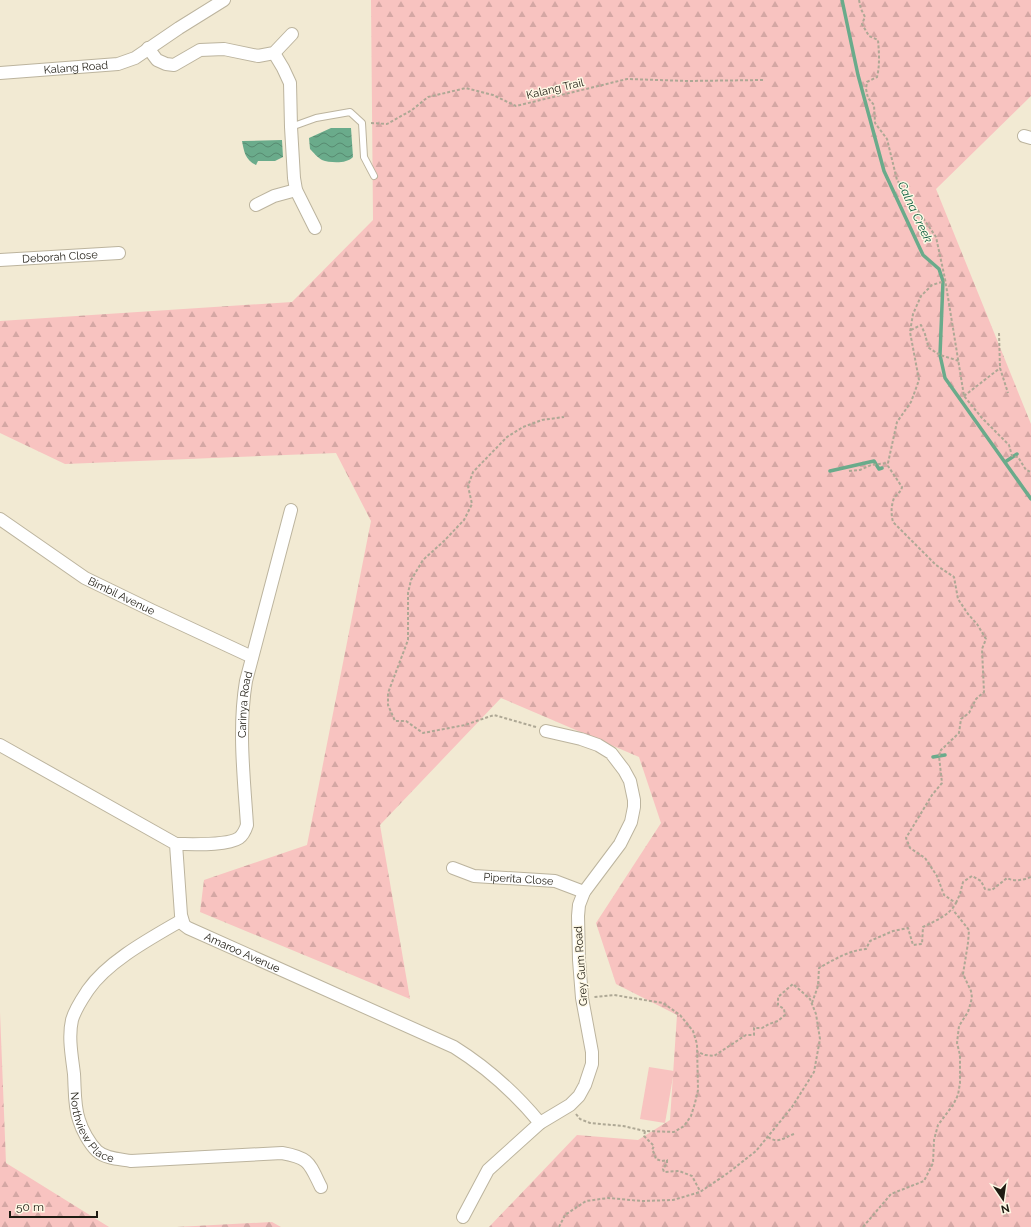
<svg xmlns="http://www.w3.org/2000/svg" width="1031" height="1227" font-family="Raleway,sans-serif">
  <defs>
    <pattern id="forest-firs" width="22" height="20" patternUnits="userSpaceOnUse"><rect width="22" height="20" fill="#f8c3c0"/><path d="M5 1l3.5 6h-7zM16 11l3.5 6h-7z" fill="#d4a7a4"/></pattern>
    <pattern id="water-waves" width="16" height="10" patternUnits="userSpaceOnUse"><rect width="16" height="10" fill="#6aab8b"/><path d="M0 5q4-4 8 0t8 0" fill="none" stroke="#578a70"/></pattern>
  </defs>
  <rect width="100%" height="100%" fill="#f2ead3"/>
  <path fill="url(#forest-firs)" d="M 371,0 L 1031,0 L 1031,96 L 936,189 L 1031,424 L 1031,1227 L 489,1227 L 577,1135 L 638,1140 L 670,1120 L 677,1015 L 616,984 L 596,923 L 661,823 L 639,757 L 501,698 L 380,825 L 410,999 L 200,912 L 204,880 L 307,845 L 371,521 L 336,453 L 65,464 L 0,433 L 0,321 L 292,302 L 373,220 Z
    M 0,1012 L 6,1163 L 109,1227 L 0,1227 Z
    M 272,1222 L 281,1227 L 176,1227 Z"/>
  <path fill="#f8c3c0" d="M 649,1067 L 674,1071 L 665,1123 L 640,1119 Z"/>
  <path fill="url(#water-waves)" d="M 331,128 L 351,128 L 353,157 C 347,164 330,163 322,160 C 318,158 313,152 310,149 L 309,138 Z
    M 282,140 L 283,157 L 275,161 L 258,161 L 256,165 C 245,160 244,151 242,141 Z"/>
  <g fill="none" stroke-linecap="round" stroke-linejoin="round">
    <path stroke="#6aab8b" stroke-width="3.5" d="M 842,0 L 858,75 L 884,171 L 923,255 L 939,269 L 943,281 L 940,355 L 945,378 L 1031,499
      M 1005,462 L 1017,454
      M 830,471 L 874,461 L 879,469 L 882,468
      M 933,757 L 945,755"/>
    <defs>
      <path id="service" d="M 291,127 L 316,118 L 350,112 L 362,123 L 364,157 L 374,176"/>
      <g id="minor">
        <path d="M 148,48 L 157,60 L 166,64 L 174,65 L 200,50 L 224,49 L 258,56 L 274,53 L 292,34"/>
        <path d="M 274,53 L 283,68 L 290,83 L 291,127 L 294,178 L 296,190 L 315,228"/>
        <path id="s1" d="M 0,73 L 118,64 L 135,58 L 179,28 L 224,0"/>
        <path d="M 1024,136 L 1031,138"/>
        <path d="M 256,205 L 274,196 L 296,190"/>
        <path id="s2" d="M 0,260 L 119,253"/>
        <path id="s3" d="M 0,519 L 85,578 L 151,610 L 252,657"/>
        <path id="s4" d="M 0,745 L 176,844 L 181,915 L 184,925 L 188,928 L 454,1047 C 486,1067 516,1094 540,1123"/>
        <path id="s5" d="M 176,844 C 192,844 227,846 239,838 C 243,835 245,831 247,825 C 244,778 238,729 246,681 L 291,510"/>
        <path id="s6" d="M 453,868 L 474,876 L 555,881 L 584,892"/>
        <path id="s7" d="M 182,920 C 151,938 108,961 88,990 C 82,999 75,1009 72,1020 C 68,1037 72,1057 74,1074 C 75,1089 74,1106 79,1120 C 82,1130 89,1143 97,1151 C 106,1159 120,1159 131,1161 L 282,1153 C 310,1158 309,1163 321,1187"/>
        <path d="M 463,1217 L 488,1170 L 540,1123 L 570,1105 L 579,1096 L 585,1085 L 592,1064 L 592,1052 L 582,998 L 579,960 L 578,916 L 579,905 L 584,892 L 620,844 L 631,822 L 634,807 L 634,800 L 630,781 L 624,770 L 611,753 L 598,745 L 581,739 L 546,731"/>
      </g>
    </defs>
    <use href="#service" stroke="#bcb49e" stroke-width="8"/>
    <use href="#minor" stroke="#bcb49e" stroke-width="14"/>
    <path stroke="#aea895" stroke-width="2" stroke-dasharray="3 2" stroke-linecap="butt" d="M 859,0 L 861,9 L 865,17 L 862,24 L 869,36 L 878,40 C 879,52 880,65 877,77 L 867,82 L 866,89 L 868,98 L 874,105 L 875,123 L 887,139 L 897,180 L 936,237 L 945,279 L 964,396 L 982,418 L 1009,445 L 1012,456 L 1018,457 L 1026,470 L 1031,472
      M 371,123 L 387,124 L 412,110 L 428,97 L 466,88 L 493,95 L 516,106 L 627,79 L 688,81 L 764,80
      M 911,330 L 921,325 L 925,334 L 927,342 L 929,348 L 940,355 L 959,361
      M 999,333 L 1000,368 L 1008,393
      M 964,396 L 1000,368
      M 849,471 L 860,470 L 871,465 L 888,463
      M 536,727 L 494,715 L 465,725 L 423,733 L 406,721 L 395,721 L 388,705 L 388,693 L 408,640 L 408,593 L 411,580 L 423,560 L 444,541 L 464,520 L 472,504 L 468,486 L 473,472 L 507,437 L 523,427 L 542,420 L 564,417
      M 956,903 L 960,894 L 963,882 L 972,876 L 981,881 L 985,889 L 992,890 L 1007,878 C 1014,882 1023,880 1031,877
      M 812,1003 L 818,986 L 819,968 C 833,960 850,950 866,949 L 870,941 L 893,931 L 908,928 L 913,945 L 922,944 L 923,927 C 935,921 950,915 956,903 L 944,895 L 937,876 L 925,858 L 910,848 L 906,838 L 932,795 L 942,783 L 939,756 L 941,750 L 959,733 L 961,719 L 969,713 L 976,699 L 984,692 L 982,649 L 986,639 L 977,624 L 968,614 L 958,599 L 954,577 L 936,565 L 893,522 C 891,514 891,506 894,498 C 897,494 901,492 902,487 L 888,466 L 888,463 L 897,422 L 911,402 L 919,380 L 910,332 L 913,314 L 921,296 L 932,285 L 945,281
      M 576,1114 L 580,1119 L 590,1123 L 623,1126 L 645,1131 L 674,1132 L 684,1126 L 691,1116 L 695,1103 L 698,1090 L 697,1044 L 693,1031 L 680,1015 L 663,1003 L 614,995 L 594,997
      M 645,1131 L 644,1136 L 654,1146 L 652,1150 L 654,1153 L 656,1159 L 662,1161 L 667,1160 L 667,1163 L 663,1169 L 664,1172 L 679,1171 L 692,1176 L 700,1191
      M 768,1137 C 778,1144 783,1138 794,1134
      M 559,1227 L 565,1215 L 586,1201 L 608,1198 L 642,1201 L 673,1200 L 700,1192 L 728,1173 L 756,1151 L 792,1107 L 814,1072 L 820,1039 L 816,1014 L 810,999 L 793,984 L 778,997 L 778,1005 L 784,1009 L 785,1015 L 778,1021 L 769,1024 L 762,1028 L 754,1028 L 754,1035 L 746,1035 L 714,1056 L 705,1055 L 698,1052
      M 863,1227 L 891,1194 L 924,1181 L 933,1163 L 934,1140 L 938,1125 L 953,1105 L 958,1095 L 960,1083 L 960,1055 L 957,1043 L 959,1026 L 968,1012 L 972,998 L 971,991 L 963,974 L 968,943 L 969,930 L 953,910"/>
    <use href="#service" stroke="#fff" stroke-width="6"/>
    <use href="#minor" stroke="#fff" stroke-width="12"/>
  </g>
  <g text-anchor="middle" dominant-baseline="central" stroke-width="3" stroke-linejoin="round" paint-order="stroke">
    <g font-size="11" fill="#1f1c13" stroke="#fef8e5">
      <text stroke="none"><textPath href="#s1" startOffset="76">Kalang Road</textPath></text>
      <text transform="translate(555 89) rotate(-13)">Kalang Trail</text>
      <text stroke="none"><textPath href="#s2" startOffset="60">Deborah Close</textPath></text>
      <text stroke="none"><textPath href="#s3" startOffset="144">Bimbil Avenue</textPath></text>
      <text stroke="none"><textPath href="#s5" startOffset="200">Carinya Road</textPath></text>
      <text stroke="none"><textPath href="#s6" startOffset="67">Piperita Close</textPath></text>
      <text stroke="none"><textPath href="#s4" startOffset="348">Amaroo Avenue</textPath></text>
      <text transform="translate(581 966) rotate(-94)">Grey Gum Road</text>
      <text stroke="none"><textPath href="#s7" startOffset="266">Northview Place</textPath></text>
    </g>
    <g font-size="12" font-style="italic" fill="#0b5e3f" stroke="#fef8e5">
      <text transform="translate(915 212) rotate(65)">Calna Creek</text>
    </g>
  </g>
  <g transform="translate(1003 1199) rotate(167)" stroke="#fef8e5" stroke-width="3" paint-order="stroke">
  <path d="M0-3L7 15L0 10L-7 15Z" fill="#1f1c13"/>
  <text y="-6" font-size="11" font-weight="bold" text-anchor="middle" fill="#1f1c13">N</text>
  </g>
  <path d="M10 1211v6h87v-6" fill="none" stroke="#1f1c13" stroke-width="2"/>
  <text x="16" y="1211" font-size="12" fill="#1f1c13" stroke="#fef8e5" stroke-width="3" paint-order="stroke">50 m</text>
</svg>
